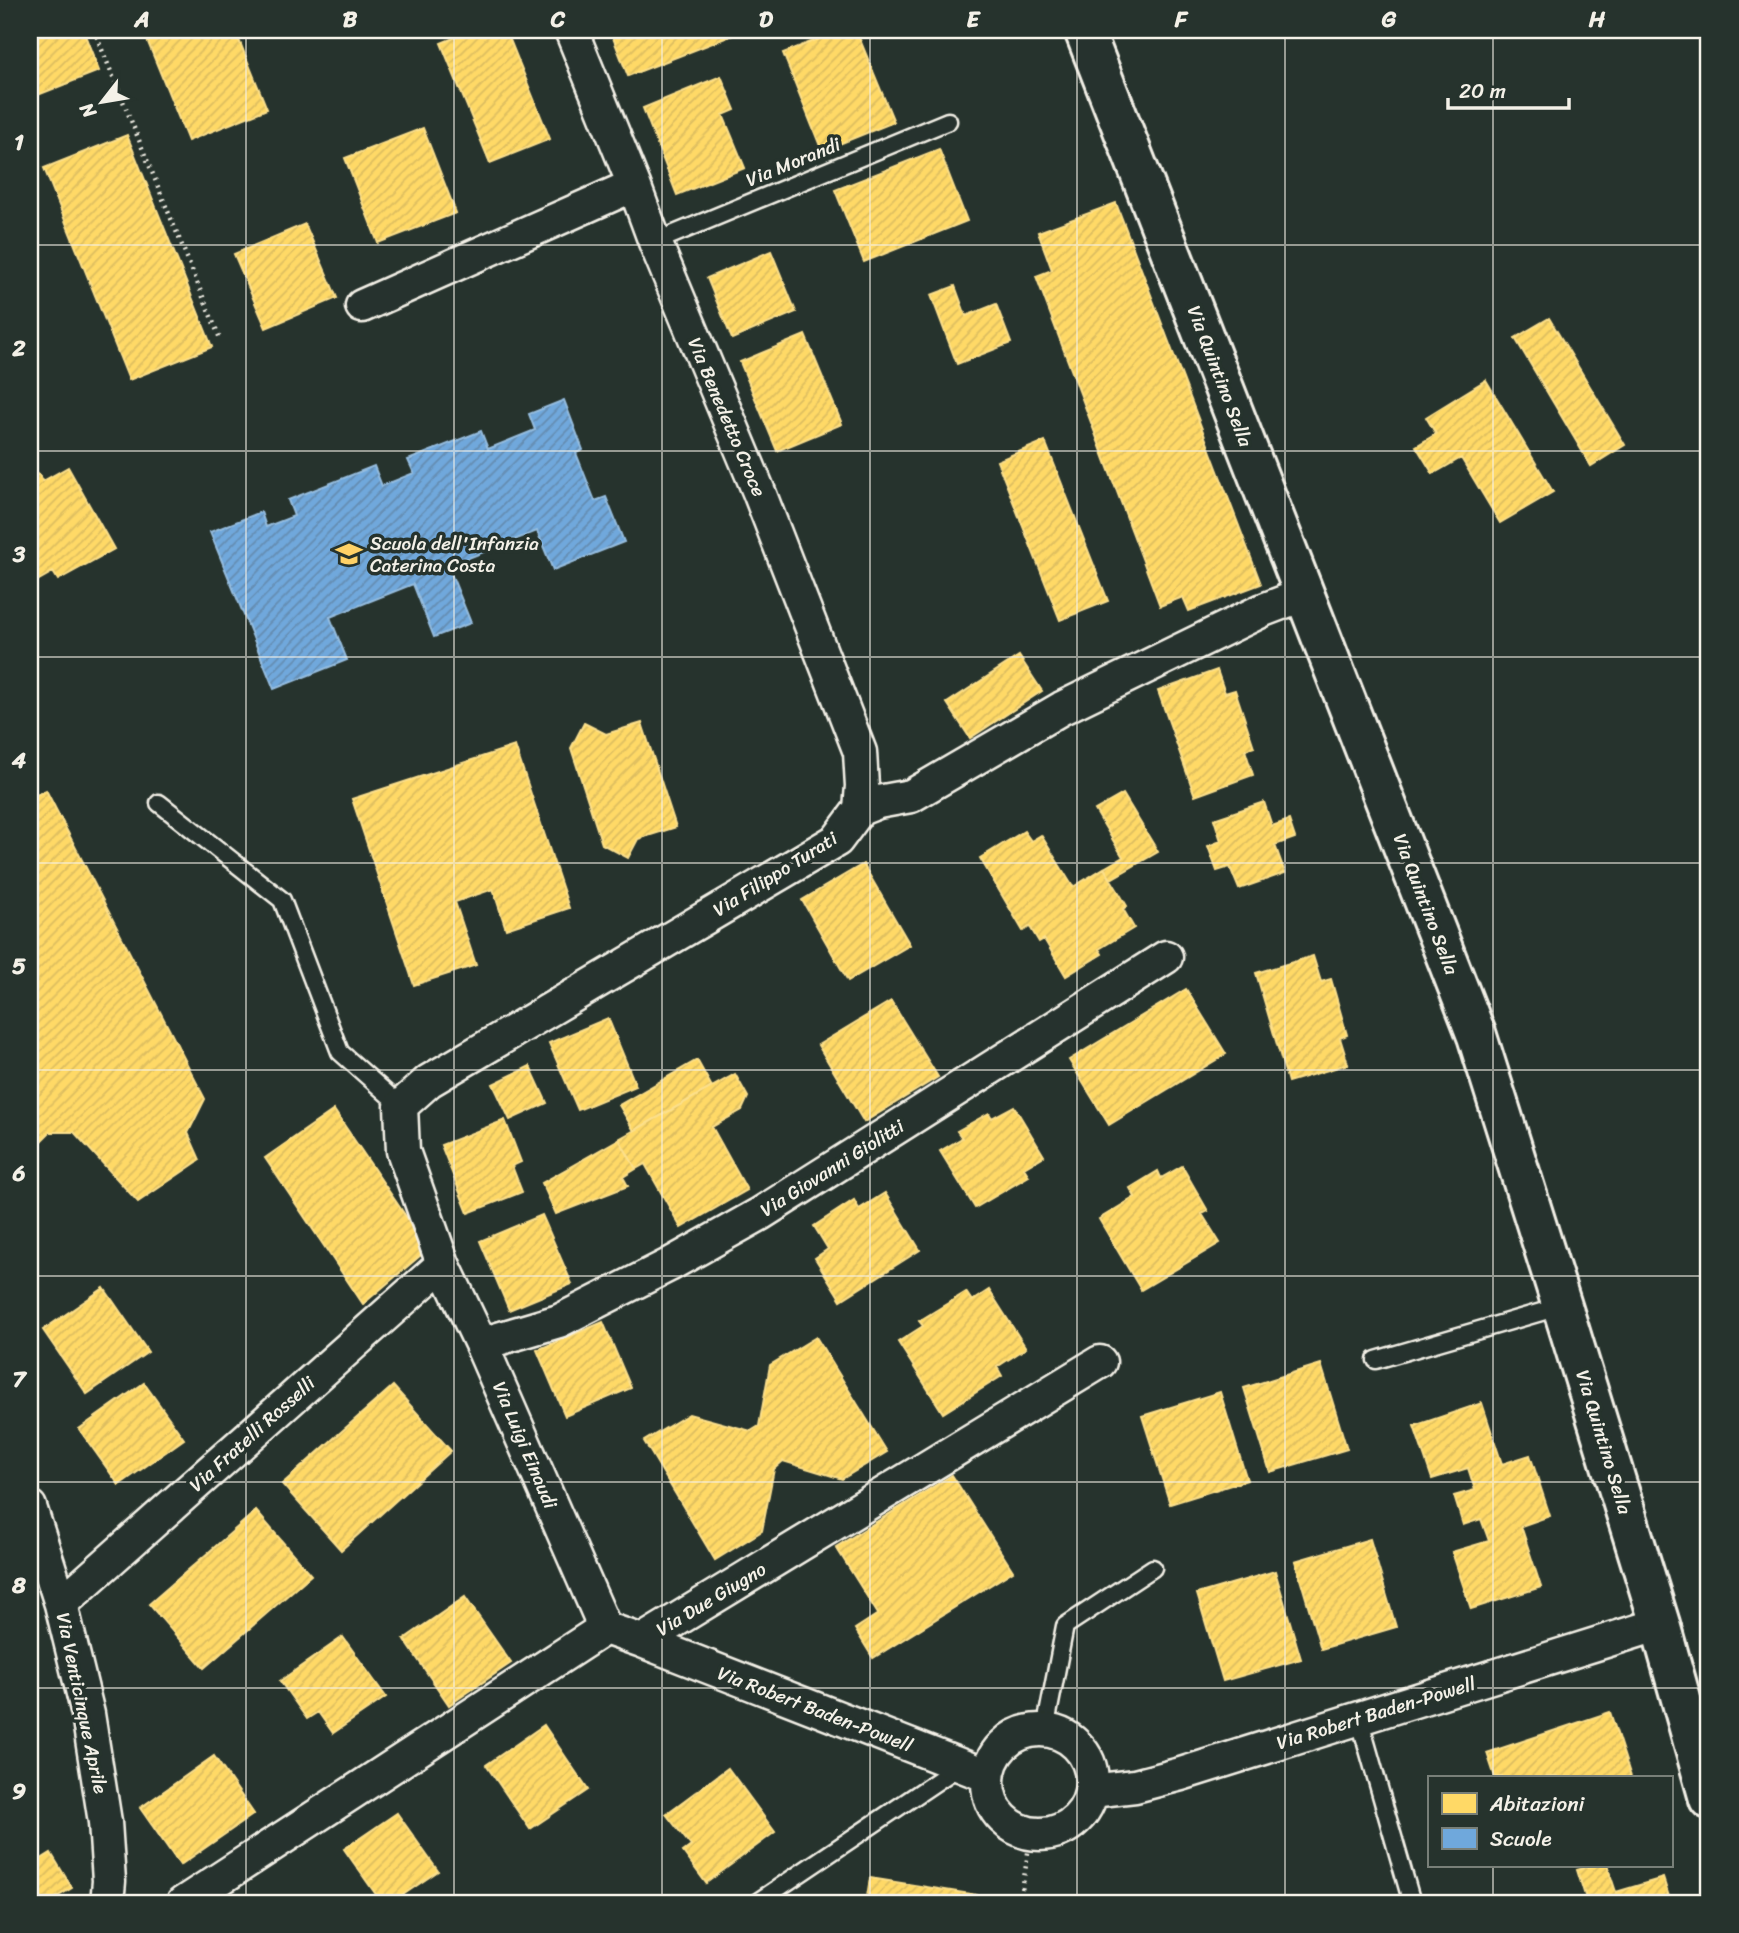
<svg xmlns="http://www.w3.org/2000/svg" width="1739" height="1933" font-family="Sriracha,sans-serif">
  <defs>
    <pattern id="homes-hatch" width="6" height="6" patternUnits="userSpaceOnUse" patternTransform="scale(1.75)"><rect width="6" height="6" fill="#ffd966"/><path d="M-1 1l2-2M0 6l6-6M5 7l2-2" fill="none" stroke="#dbbc60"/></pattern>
    <pattern id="schools-hatch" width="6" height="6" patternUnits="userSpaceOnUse" patternTransform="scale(1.75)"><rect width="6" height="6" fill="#6fa8dc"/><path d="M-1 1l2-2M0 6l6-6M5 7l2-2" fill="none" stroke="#648baf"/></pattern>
  </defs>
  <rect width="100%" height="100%" fill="#26332d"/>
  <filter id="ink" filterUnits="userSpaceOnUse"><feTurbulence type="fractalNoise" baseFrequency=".0143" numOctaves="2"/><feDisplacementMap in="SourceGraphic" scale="14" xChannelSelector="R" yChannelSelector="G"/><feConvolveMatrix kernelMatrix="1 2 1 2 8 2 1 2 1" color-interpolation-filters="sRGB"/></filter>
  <g filter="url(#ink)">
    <path fill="url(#homes-hatch)" stroke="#fce08d" stroke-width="2" d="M 30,30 L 83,30 L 99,71 L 30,98 Z
      M 143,30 L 235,30 L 267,109 L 188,141 Z
      M 473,30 L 506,30 L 550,139 L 490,163 L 441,43 Z
      M 610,30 L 740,30 L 741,32 L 628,76 Z
      M 841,30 L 856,30 L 894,122 L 822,151 L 783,53 Z
      M 721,76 L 735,110 L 723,115 L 745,168 L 677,195 L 643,108 Z
      M 423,128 L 456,213 L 378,243 L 345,158 Z
      M 127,135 L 212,347 L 129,380 L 44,168 Z
      M 939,149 L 967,221 L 864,262 L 835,190 Z
      M 1116,203 L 1261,584 L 1189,611 L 1183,597 L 1160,606 L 1036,276 L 1052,270 L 1038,232 Z
      M 305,224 L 337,298 L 266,328 L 234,254 Z
      M 771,251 L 796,312 L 732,339 L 707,278 Z
      M 955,286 L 966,316 L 996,304 L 1011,343 L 957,364 L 931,295 Z
      M 1549,318 L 1625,445 L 1591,466 L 1515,338 Z
      M 805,335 L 842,424 L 777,451 L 740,362 Z
      M 1486,380 L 1553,492 L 1500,523 L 1461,458 L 1433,474 L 1416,446 L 1436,434 L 1426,417 Z
      M 1045,441 L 1108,601 L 1060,620 L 997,461 Z
      M 68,467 L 114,549 L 58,580 L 53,572 L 30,585 L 30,478 L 38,474 L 43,481 Z
      M 1019,656 L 1042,691 L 970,738 L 947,703 Z
      M 1217,670 L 1225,693 L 1235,690 L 1254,747 L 1245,750 L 1253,775 L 1195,796 L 1158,691 Z
      M 584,723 L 606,734 L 642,723 L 676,827 L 638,839 L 628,858 L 602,844 L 571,748 Z
      M 515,746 L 569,908 L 506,929 L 493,889 L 455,902 L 476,965 L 414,985 L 352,799 Z
      M 46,790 L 205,1099 L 188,1133 L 200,1160 L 138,1202 L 74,1132 L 50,1132 L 30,1152 L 30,798 Z
      M 1123,794 L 1158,852 L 1111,879 L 1104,868 L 1123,857 L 1095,810 Z
      M 1264,802 L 1272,826 L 1289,820 L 1295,838 L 1275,845 L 1285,873 L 1239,889 L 1230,867 L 1217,871 L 1208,846 L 1221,841 L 1214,819 Z
      M 1024,831 L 1031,841 L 1041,835 L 1073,887 L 1104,868 L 1127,906 L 1123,909 L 1134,928 L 1099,949 L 1102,954 L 1066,976 L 1044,939 L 1039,942 L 1030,927 L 1023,931 L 980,858 Z
      M 863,864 L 910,945 L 848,981 L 802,900 Z
      M 1313,956 L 1321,982 L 1331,979 L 1347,1035 L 1340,1038 L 1348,1064 L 1288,1082 L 1256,973 Z
      M 1186,989 L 1226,1054 L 1109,1125 L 1069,1060 Z
      M 891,1001 L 938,1077 L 864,1122 L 818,1045 Z
      M 608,1018 L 636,1086 L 578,1110 L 549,1043 Z
      M 697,1060 L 712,1087 L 634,1131 L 619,1105 Z
      M 530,1066 L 547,1103 L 510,1120 L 493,1084 Z
      M 735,1074 L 748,1097 L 742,1110 L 712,1127 L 747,1190 L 681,1228 L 645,1164 L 636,1169 L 619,1139 Z
      M 1014,1106 L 1044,1156 L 1024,1168 L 1029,1176 L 975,1208 L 940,1151 L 962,1138 L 957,1131 L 989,1113 L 992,1118 Z
      M 334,1110 L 428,1249 L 363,1304 L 265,1158 Z
      M 505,1120 L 521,1162 L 512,1166 L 522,1192 L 468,1213 L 441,1145 Z
      M 619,1139 L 636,1169 L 623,1177 L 628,1186 L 556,1214 L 542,1183 Z
      M 1182,1166 L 1208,1211 L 1202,1214 L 1220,1243 L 1141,1290 L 1099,1219 L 1135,1197 L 1130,1188 L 1158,1171 L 1161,1178 Z
      M 885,1193 L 920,1250 L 841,1300 L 815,1258 L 828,1249 L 814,1226 L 854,1200 L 859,1209 Z
      M 542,1215 L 572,1284 L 509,1310 L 480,1241 Z
      M 104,1288 L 148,1352 L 87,1394 L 43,1330 Z
      M 989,1290 L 1026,1348 L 997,1367 L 1002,1376 L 943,1413 L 898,1342 L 923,1326 L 919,1321 L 966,1292 L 972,1301 Z
      M 603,1322 L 631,1388 L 565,1416 L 537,1350 Z
      M 816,1337 L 887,1452 L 842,1479 L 783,1461 L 774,1469 L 762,1531 L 715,1560 L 644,1441 L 689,1414 L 751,1431 L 759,1426 L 770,1365 Z
      M 1321,1364 L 1347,1449 L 1270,1472 L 1244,1388 Z
      M 144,1383 L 184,1439 L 119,1485 L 79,1429 Z
      M 393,1386 L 451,1451 L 341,1550 L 282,1484 Z
      M 1220,1392 L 1247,1480 L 1170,1504 L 1142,1416 Z
      M 1482,1403 L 1502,1464 L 1530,1455 L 1550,1516 L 1521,1526 L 1541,1587 L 1471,1609 L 1452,1552 L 1489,1541 L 1481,1519 L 1463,1525 L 1454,1496 L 1475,1490 L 1468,1468 L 1432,1479 L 1414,1426 Z
      M 952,1475 L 1013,1571 L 873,1658 L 855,1629 L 878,1614 L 836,1547 Z
      M 256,1511 L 311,1575 L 204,1668 L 149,1604 Z
      M 1370,1539 L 1396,1627 L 1321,1649 L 1295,1561 Z
      M 1275,1571 L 1301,1659 L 1223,1681 L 1197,1594 Z
      M 465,1597 L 511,1663 L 449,1705 L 404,1639 Z
      M 343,1637 L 386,1697 L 333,1733 L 318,1712 L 307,1719 L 280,1681 Z
      M 1610,1712 L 1631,1777 L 1495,1777 L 1487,1753 Z
      M 544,1725 L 588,1790 L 530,1829 L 486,1765 Z
      M 214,1756 L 254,1814 L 180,1865 L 140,1808 Z
      M 728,1768 L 775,1832 L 706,1883 L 683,1852 L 691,1846 L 666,1814 Z
      M 397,1813 L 438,1871 L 391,1903 L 382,1903 L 344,1849 Z
      M 51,1853 L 72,1888 L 47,1903 L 30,1903 L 30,1866 Z
      M 1594,1865 L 1607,1865 L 1616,1892 L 1663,1878 L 1671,1903 L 1573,1903 L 1586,1899 L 1577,1870 Z
      M 870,1878 L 977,1895 L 976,1903 L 866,1903 Z"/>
    <path fill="url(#schools-hatch)" stroke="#97bee0" stroke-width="2" d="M 564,400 L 583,450 L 576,453 L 595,501 L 606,497 L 624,542 L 553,570 L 537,531 L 448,566 L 471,623 L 434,637 L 413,584 L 330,617 L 347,660 L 274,689 L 210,532 L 261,512 L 266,527 L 294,516 L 288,500 L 374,466 L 382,486 L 414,473 L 408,460 L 481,431 L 488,449 L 535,430 L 529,414 Z"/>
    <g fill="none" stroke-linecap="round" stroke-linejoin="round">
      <defs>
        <path id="lane" d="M 655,242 L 948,121
          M 159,803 L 282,900 L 340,1052 L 401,1106
          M 1376,1360 L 1562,1306
          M 1359,1718 L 1412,1903
          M 1045,1730 L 1065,1626 L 1153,1568
          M 756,1903 L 961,1765"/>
        <path id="street" d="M 571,30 L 634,185 L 655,242 L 759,492 L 860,752 L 862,786 L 860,809
          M 362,306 L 634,185
          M 481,1344 L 559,1321 L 669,1265 L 760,1214 L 1166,957
          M 30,1507 L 61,1604 L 88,1714 L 105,1822 L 109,1881 L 107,1903
          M 61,1604 L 443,1264
          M 605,1628 L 481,1344 L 443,1264 L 403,1151 L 401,1106 L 429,1081 L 837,840 L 860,809 L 878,802 L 911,796 L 1062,708 L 1263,610 L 1305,594
          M 605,1628 L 642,1641 L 1100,1362
          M 642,1641 L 988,1776
          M988 1782a52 52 0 1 1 104 0a52 52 0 1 1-104 0Z
          M 1091,1791 L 1135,1786 L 1181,1774 L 1660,1624
          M 183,1903 L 605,1628"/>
        <path id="secondary" d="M 1084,30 L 1477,1036 L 1562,1306 L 1660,1624 L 1709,1799"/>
      </defs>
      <use href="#lane" stroke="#f4f1e8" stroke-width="21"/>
      <use href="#street" stroke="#f4f1e8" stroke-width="37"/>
      <use href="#secondary" stroke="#f4f1e8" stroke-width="44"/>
      <path stroke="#f4f1e8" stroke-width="4.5" stroke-dasharray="2 5" stroke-linecap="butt" d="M 94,30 L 221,341
        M 1020,1903 L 1031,1834"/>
      <use href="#lane" stroke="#26332d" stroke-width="16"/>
      <use href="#street" stroke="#26332d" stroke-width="32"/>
      <use href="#secondary" stroke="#26332d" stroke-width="38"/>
    </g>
  </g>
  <path fill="none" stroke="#f4f1e8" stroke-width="2" stroke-opacity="0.55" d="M 246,30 L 246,1903M 454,30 L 454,1903M 662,30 L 662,1903M 870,30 L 870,1903M 1077,30 L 1077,1903M 1285,30 L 1285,1903M 1493,30 L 1493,1777M 30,245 L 1709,245M 30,451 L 1709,451M 30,657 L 1709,657M 30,863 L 1709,863M 30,1070 L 1709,1070M 30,1276 L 1709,1276M 30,1482 L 1709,1482M 30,1688 L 1709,1688M 1493,1865 L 1493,1903"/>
  <defs>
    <symbol id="school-bare" viewBox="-9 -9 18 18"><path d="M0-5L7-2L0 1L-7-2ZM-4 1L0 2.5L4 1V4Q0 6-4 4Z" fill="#ffd166" stroke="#26332d" stroke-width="2.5" paint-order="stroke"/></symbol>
  </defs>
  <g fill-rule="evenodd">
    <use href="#school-bare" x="330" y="535" width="38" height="38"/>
  </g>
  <g text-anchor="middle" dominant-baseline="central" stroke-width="7" stroke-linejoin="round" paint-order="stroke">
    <g font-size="19" fill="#f4f1e8" stroke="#26332d">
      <text transform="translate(793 162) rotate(-22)">Via Morandi</text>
      <text transform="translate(1220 376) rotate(69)">Via Quintino Sella</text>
      <text transform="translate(727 417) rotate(67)">Via Benedetto Croce</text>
      <text transform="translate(775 874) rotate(-32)">Via Filippo Turati</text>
      <text transform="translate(1426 904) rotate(69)">Via Quintino Sella</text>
      <text transform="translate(832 1168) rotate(-32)">Via Giovanni Giolitti</text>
      <text transform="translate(252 1434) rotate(-42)">Via Fratelli Rosselli</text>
      <text transform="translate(1604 1442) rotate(73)">Via Quintino Sella</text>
      <text transform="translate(525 1445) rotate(67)">Via Luigi Einaudi</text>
      <text transform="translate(711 1599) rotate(-31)">Via Due Giugno</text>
      <text transform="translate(82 1703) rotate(78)">Via Venticinque Aprile</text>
      <text transform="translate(815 1709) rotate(21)">Via Robert Baden-Powell</text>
      <text transform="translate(1376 1713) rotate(-17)">Via Robert Baden-Powell</text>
    </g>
    <g font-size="19" fill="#f4f1e8" stroke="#26332d" text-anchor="start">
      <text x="370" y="543">Scuola dell'Infanzia<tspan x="370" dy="22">Caterina Costa</tspan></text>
    </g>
  </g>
  <rect width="1739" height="1933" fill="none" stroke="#26332d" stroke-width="77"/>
  <rect x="1428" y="1776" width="245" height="91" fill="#26332d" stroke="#787f78" stroke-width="2"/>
  <rect x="1442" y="1793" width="35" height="21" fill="#ffd966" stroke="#787f78" stroke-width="2"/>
  <text x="1490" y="1811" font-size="21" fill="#f4f1e8">Abitazioni</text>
  <rect x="1442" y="1828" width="35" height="21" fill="#6fa8dc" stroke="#787f78" stroke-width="2"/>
  <text x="1490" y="1846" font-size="21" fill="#f4f1e8">Scuole</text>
  <g transform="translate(102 102) rotate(239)" stroke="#26332d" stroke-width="5" paint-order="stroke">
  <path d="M0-5L12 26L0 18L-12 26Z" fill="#f4f1e8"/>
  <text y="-10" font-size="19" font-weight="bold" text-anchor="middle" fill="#f4f1e8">N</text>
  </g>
  <path d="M1448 98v10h121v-10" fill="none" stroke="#f4f1e8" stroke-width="3.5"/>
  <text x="1459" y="98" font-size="21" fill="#f4f1e8" stroke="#26332d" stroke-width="5" paint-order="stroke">20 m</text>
  <rect x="38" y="38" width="1662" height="1857" fill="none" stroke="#f4f1e8" stroke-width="2.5"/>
  <g font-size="23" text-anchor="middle" font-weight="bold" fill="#f4f1e8">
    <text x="142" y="27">A</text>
    <text x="350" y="27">B</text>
    <text x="558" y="27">C</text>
    <text x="766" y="27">D</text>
    <text x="973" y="27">E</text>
    <text x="1181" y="27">F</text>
    <text x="1389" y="27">G</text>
    <text x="1597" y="27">H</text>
    <text x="19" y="150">1</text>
    <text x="19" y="356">2</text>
    <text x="19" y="562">3</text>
    <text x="19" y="768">4</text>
    <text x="19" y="974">5</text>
    <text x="19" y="1181">6</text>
    <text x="19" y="1387">7</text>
    <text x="19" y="1593">8</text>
    <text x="19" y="1799">9</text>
  </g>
</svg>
